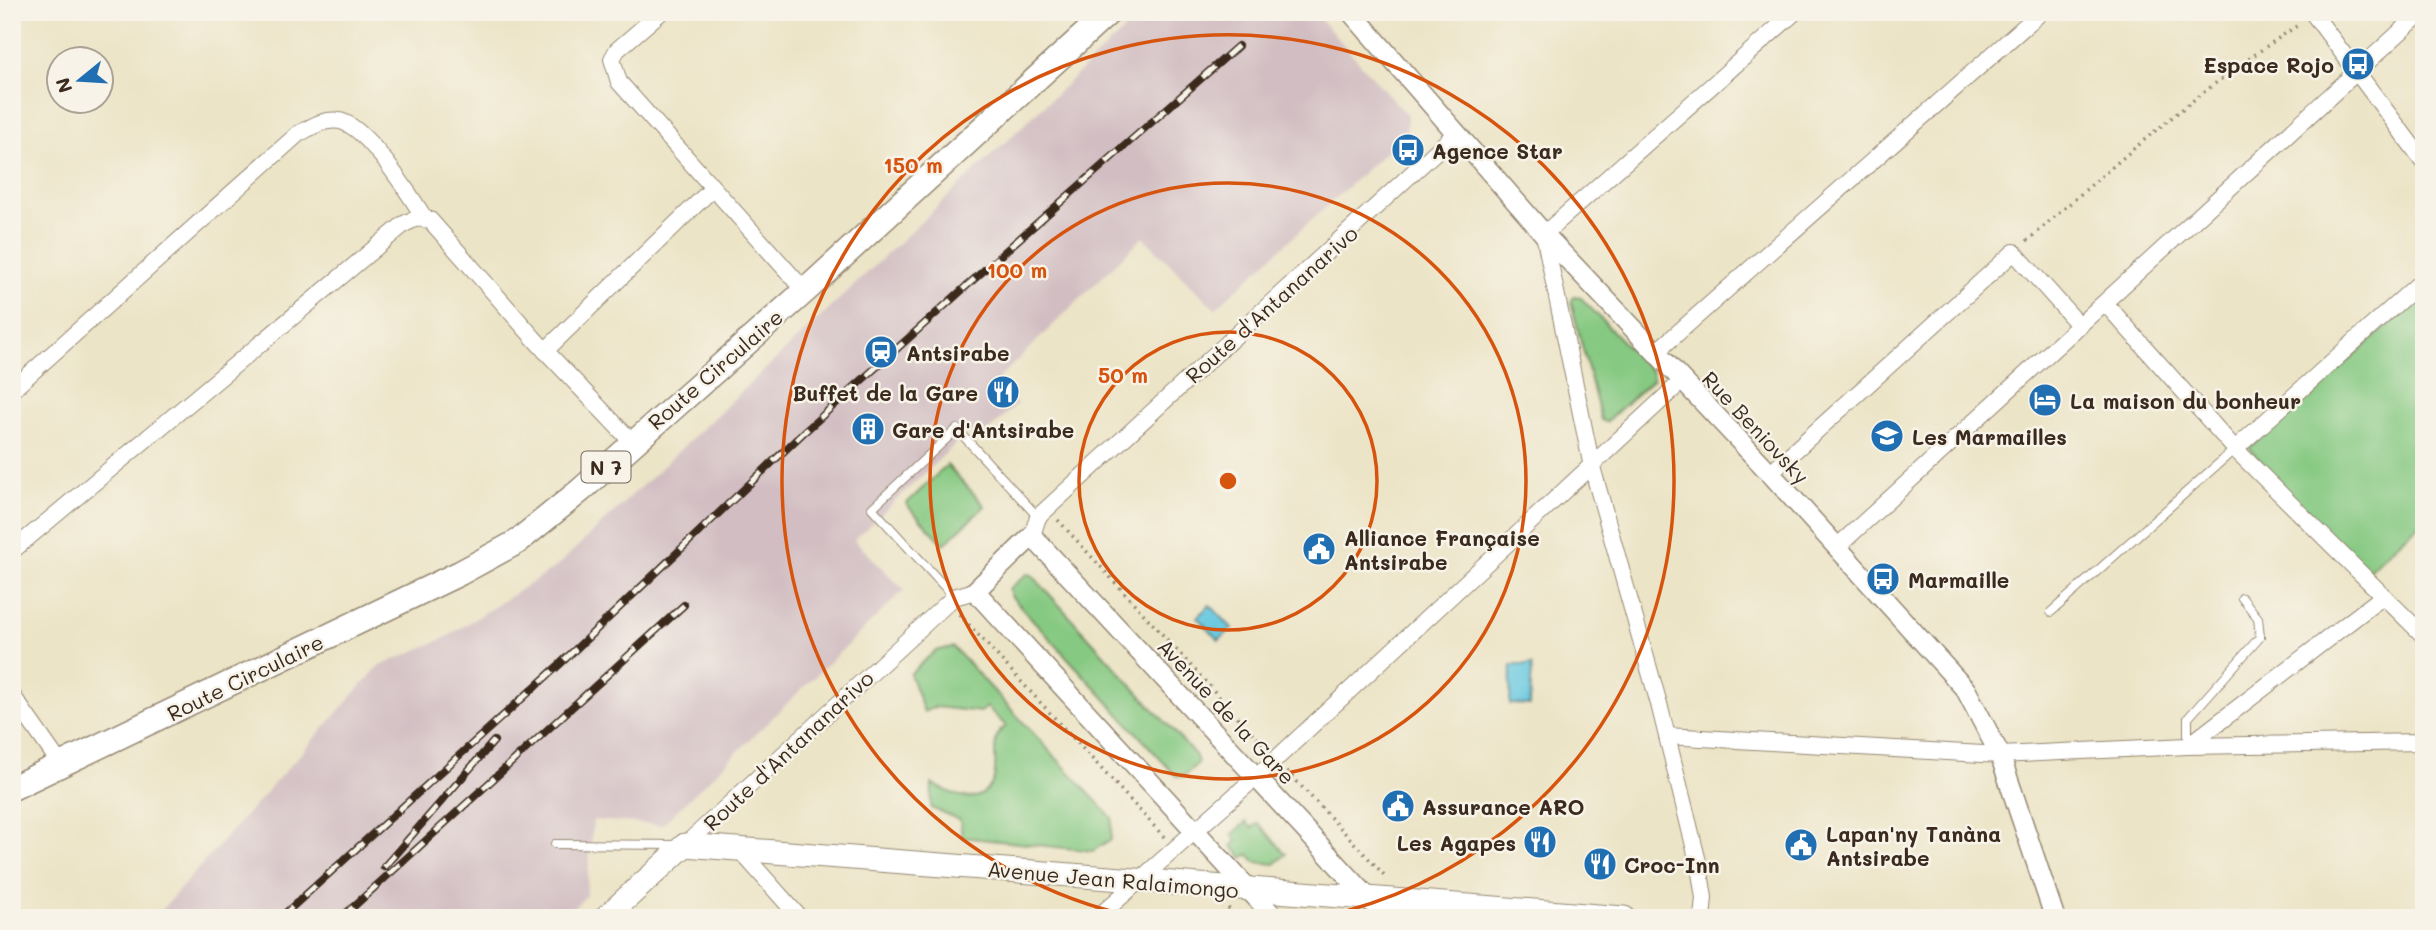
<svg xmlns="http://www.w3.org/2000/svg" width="2436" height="930" font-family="Mali,sans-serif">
  <rect width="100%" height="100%" fill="#f7f3e8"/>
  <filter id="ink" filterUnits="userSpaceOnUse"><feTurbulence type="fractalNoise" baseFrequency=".0143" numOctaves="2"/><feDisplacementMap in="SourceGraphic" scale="14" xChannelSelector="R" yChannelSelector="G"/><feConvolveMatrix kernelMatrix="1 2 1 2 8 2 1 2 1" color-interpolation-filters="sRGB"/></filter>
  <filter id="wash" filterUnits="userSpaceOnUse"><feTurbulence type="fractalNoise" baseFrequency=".00686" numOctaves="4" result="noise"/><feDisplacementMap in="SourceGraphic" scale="28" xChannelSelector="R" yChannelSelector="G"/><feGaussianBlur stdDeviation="1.57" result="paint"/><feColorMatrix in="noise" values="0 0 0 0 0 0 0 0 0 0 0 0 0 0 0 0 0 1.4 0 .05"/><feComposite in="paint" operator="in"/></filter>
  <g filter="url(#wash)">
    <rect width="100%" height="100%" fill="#ece4c6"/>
    <path fill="#d2bec2" d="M 1143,12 L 1314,12 L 1407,115 L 1406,133 L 1215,309 L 1143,237 L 996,381 L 1017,404 L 979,440 L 969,431 L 854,540 L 904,590 L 662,825 L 593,820 L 586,896 L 562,918 L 154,918 L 378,667 L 447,637 L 556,567 Z"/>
    <path fill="#86c982" stroke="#607a50" stroke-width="2" d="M 2424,294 L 2424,520 L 2362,576 L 2249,448 Z
      M 1574,297 L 1581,298 L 1652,372 L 1653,379 L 1606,422 L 1601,420 L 1571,302 Z
      M 947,465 L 985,506 L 944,544 L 906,504 Z
      M 1027,574 L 1032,575 L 1196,756 L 1198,763 L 1183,777 L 1176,776 L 1011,596 L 1009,589 Z
      M 953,647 L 1112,818 L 1111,839 L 1093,851 L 962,837 L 960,820 L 931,808 L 932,784 C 951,792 972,807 988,789 C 1002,774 990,750 998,734 C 999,731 1003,729 1006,726 L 987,707 L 981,712 L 935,707 L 924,712 L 910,674 L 935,651 Z
      M 1246,822 L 1252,828 L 1258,823 L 1286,854 L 1275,864 L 1256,862 L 1248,854 L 1243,858 L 1232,846 L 1237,841 L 1232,835 Z"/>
    <path fill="#62c7df" stroke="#4e787e" stroke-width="2" d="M 1210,605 L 1232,628 L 1219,640 L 1197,617 Z
      M 1511,665 L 1532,665 L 1530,705 L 1510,704 Z"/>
  </g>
  <g filter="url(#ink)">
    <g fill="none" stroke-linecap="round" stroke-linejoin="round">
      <defs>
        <path id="service" d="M 954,597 L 872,508 L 957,429 L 1038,517
          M 2051,612 L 2235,449
          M 2188,744 L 2188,718 L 2260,637 L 2258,618 L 2242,598
          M 555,844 L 679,845"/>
        <path id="minor" d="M 661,12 L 617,50 L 612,59 L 619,82 L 805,291
          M 2312,12 L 2424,162
          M 2105,303 L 2235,449 L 2424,636
          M 545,351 L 713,188
          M 1655,353 L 2041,12
          M 12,390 L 298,134 C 312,127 324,118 340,121 C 367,127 410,195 425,219
          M 2235,449 L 2424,279
          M 1770,473 L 2014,252 L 2080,326
          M 1032,536 L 1038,517 L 1456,133
          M 1837,547 L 2422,12
          M 12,551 L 404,224 L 417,218 L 430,220 L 539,344 L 632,442
          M 12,695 L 61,765
          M 1667,736 L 2000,755 L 2188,746 L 2424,742
          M 2188,746 L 2382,597
          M 685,845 L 954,597 L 975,591
          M 738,848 L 800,918
          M 1097,918 L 1276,759 L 1682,381
          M 1702,918 L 1704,898 L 1699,866 L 1659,704 L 1592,467 L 1544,234 L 1795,12"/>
        <path id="tertiary" d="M 1351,12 L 1544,234 L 1770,473 L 1966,690 L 2000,755 L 2055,918
          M 1275,918 L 975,591 L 1032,536 L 1387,918"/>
        <path id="secondary" d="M 605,918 L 685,845 L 1624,918"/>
        <path id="primary" d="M 12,788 L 460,573 L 517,542 L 581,490 L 805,291 L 1109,12"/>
      </defs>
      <use href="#service" stroke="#948772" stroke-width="10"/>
      <use href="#minor" stroke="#948772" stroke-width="18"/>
      <use href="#tertiary" stroke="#948772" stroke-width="22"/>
      <use href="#secondary" stroke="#948772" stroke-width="25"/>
      <use href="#primary" stroke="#948772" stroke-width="27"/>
      <path stroke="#948772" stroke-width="3.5" stroke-dasharray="2 5" stroke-linecap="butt" d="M 2027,241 C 2115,164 2202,87 2300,24
        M 1058,520 L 1265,747
        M 959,614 L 1165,838
        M 1287,771 L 1387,878
        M 1228,908 L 1237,918"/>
      <use href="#service" stroke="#fff" stroke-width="8"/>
      <use href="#minor" stroke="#fff" stroke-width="16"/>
      <use href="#tertiary" stroke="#fff" stroke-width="19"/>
      <use href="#secondary" stroke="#fff" stroke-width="23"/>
      <use href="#primary" stroke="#fff" stroke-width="24"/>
      <defs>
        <path id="rail" d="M 384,867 L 494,741
          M 280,918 L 559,665 L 802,434 L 1011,246 L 1238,46
          M 341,918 L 684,605"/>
      </defs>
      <use href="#rail" stroke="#3b2a1e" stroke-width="8"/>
      <use href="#rail" stroke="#f7f3e8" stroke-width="5" stroke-dasharray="16" stroke-linecap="butt"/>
    </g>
  </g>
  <g fill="none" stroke="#d7540e" stroke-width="3.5">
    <circle cx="1228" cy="481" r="149"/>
    <circle cx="1228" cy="481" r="298"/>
    <path d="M1135 917A446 446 0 1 1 1321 917"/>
  </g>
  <defs>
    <symbol id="bus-disc" viewBox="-11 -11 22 22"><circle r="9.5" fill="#1f6fb2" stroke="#f7f3e8"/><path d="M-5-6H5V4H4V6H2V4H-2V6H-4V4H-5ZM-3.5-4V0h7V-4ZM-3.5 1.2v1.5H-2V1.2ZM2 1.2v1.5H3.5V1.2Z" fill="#fff"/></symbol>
    <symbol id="station-disc" viewBox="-11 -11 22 22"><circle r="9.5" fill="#1f6fb2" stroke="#f7f3e8"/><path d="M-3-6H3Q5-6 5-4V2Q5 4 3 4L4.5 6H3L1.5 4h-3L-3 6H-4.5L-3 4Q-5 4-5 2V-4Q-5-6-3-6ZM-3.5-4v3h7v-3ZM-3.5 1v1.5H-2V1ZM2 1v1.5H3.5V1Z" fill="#fff"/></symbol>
    <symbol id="restaurant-disc" viewBox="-11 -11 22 22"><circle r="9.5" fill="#1f6fb2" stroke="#f7f3e8"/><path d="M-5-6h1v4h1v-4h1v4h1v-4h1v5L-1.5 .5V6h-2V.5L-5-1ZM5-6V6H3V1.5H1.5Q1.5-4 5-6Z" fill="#fff"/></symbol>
    <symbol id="hotel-disc" viewBox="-11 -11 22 22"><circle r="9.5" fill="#1f6fb2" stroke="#f7f3e8"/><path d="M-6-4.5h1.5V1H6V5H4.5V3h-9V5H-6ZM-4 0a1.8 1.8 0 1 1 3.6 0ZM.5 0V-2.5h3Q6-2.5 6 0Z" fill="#fff"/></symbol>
    <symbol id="building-disc" viewBox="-11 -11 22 22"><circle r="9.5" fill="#1f6fb2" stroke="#f7f3e8"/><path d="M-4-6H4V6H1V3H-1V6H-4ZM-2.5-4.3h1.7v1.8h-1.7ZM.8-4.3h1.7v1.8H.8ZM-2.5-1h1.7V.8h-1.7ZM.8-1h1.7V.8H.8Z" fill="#fff"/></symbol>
    <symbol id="school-disc" viewBox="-11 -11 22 22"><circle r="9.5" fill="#1f6fb2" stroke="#f7f3e8"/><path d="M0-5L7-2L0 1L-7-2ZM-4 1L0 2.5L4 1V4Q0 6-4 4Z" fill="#fff"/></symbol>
    <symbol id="civic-disc" viewBox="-11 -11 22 22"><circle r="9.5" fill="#1f6fb2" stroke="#f7f3e8"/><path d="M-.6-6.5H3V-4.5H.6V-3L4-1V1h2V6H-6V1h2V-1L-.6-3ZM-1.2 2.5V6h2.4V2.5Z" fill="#fff"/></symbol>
  </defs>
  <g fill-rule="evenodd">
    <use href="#bus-disc" x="2339" y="45" width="38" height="38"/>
    <use href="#bus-disc" x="1389" y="131" width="38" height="38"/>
    <use href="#station-disc" x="862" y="333" width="38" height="38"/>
    <use href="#restaurant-disc" x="984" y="373" width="38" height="38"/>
    <use href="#hotel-disc" x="2026" y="381" width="38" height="38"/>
    <use href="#building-disc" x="849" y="410" width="38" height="38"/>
    <use href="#school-disc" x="1868" y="417" width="38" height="38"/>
    <use href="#civic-disc" x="1300" y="530" width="38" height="38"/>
    <use href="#bus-disc" x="1864" y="560" width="38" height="38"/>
    <use href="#civic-disc" x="1379" y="787" width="38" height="38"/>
    <use href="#restaurant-disc" x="1521" y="823" width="38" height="38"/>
    <use href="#civic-disc" x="1782" y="826" width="38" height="38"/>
    <use href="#restaurant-disc" x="1581" y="845" width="38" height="38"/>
  </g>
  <g text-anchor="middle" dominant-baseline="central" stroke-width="5" stroke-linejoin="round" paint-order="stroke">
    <rect fill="#f7f3e8" stroke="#73665b" stroke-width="2" x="581.5" y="451.5" width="49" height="31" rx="5"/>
    <g font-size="19" font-weight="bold" fill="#3b2a1e">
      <text x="606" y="467">N 7</text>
    </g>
    <g font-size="21" font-weight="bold" fill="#3b2a1e" stroke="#f7f3e8" text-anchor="start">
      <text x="2334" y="64" text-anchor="end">Espace Rojo</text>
      <text x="1432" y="150">Agence Star</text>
      <text x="906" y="352">Antsirabe</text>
      <text x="978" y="392" text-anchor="end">Buffet de la Gare</text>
      <text x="2070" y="400">La maison du bonheur</text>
      <text x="892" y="429">Gare d'Antsirabe</text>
      <text x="1912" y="436">Les Marmailles</text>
      <text x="1344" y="537">Alliance Française<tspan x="1344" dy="24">Antsirabe</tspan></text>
      <text x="1908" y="579">Marmaille</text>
      <text x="1422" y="806">Assurance ARO</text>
      <text x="1826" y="833">Lapan'ny Tanàna<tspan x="1826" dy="24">Antsirabe</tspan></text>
      <text x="1516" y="842" text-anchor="end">Les Agapes</text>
      <text x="1624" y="864">Croc-Inn</text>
    </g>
    <g font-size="21" fill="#3b2a1e" stroke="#f7f3e8">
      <text transform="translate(1271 304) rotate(-42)">Route d'Antananarivo</text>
      <text transform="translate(715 369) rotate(-41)">Route Circulaire</text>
      <text transform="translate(1756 427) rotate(47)">Rue Beniovsky</text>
      <text transform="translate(245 677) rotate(-26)">Route Circulaire</text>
      <text transform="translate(1227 711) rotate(47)">Avenue de la Gare</text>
      <text transform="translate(788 750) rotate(-43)">Route d'Antananarivo</text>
      <text transform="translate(1113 879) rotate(5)">Avenue Jean Ralaimongo</text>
    </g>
  </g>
  <circle cx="1228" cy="481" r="10" fill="#d7540e" stroke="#f7f3e8" stroke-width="3.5"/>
  <g font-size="21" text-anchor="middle" font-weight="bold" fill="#d7540e" stroke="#f7f3e8" stroke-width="5" stroke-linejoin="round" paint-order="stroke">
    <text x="913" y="173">150 m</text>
    <text x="1017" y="278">100 m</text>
    <text x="1123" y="383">50 m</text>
  </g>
  <rect width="2436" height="930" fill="none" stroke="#f7f3e8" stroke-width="42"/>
  <g transform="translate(80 80) rotate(252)"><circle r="33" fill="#f7f3e8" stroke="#aca397" stroke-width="2"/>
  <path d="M0-5L12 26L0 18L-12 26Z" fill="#1f6fb2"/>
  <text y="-10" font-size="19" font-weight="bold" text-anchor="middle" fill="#3b2a1e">N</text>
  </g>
</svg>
